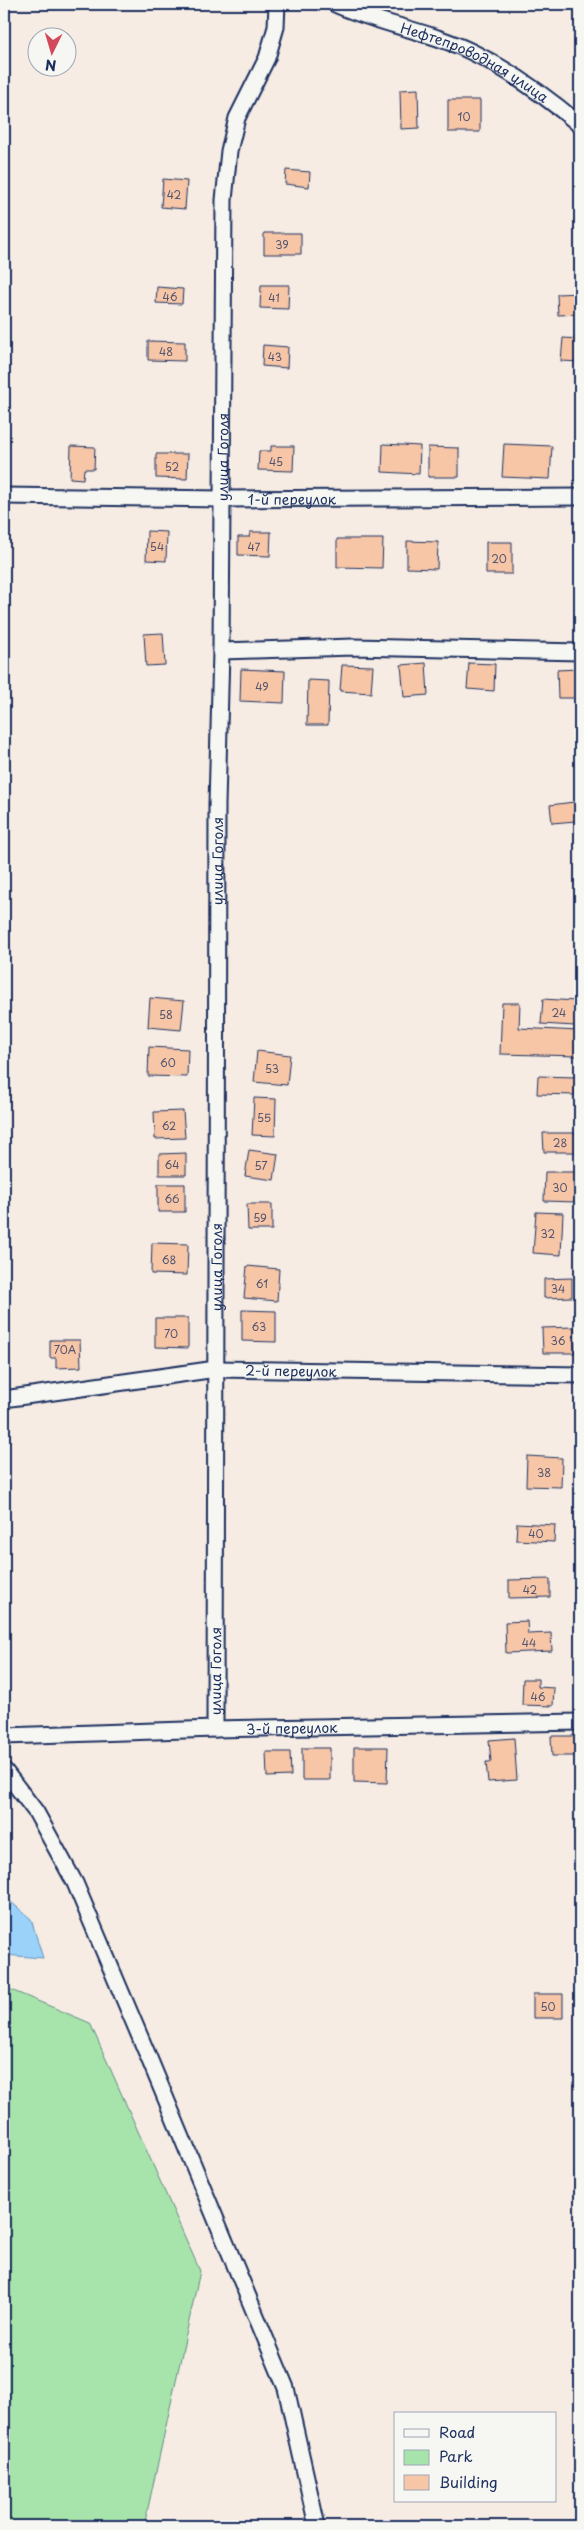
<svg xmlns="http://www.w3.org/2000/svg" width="584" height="2530" font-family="'Playpen Sans',sans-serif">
  <rect width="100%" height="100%" fill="#f6ece3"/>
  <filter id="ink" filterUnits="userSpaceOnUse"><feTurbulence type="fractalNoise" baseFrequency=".02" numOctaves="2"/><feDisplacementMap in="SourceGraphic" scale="10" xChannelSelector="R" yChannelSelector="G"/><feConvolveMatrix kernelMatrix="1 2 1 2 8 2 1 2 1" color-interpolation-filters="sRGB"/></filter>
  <g filter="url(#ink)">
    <path fill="#a7e4ab" stroke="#618a84" d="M 4,1987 L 90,2023 L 200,2271 L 144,2526 L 4,2526 Z"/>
    <path fill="#9ad2f9" stroke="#6791bb" d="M 4,1896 L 31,1919 L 43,1958 L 4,1955 Z"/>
    <path fill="#f7c6a7" stroke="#1b2f5e" d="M 418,89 L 419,128 L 401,129 L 400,90 Z
      M 448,100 L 480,100 L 480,132 L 448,132 Z
      M 286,170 L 310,172 L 309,187 L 285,184 Z
      M 163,179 L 187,181 L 185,209 L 161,207 Z
      M 264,233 L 301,233 L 301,254 L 264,254 Z
      M 261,285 L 289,285 L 288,309 L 260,308 Z
      M 157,287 L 183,289 L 182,304 L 156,303 Z
      M 580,293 L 580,314 L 558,315 L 557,294 Z
      M 563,338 L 580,339 L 580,362 L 561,361 Z
      M 148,341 L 185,342 L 185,361 L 148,360 Z
      M 263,345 L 288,347 L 287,368 L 262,366 Z
      M 383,444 L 420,446 L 419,474 L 382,472 Z
      M 504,444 L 552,446 L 550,479 L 502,477 Z
      M 71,446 L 95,447 L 94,469 L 84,469 L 83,479 L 70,478 Z
      M 271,446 L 294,446 L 293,471 L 258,470 L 259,451 L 271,451 Z
      M 428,447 L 459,448 L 459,477 L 428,477 Z
      M 156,454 L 188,454 L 187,479 L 156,478 Z
      M 147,531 L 167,532 L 166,561 L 146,560 Z
      M 250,532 L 271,532 L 270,556 L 238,555 L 238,537 L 249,537 Z
      M 337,539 L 383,539 L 382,568 L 337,567 Z
      M 407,541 L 438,542 L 437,569 L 407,568 Z
      M 486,542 L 512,542 L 512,574 L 486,574 Z
      M 163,633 L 165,665 L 146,666 L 144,634 Z
      M 426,663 L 428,695 L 404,697 L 401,665 Z
      M 469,663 L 495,664 L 494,691 L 467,689 Z
      M 342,665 L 373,666 L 371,693 L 340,691 Z
      M 241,669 L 285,671 L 284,703 L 240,701 Z
      M 578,669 L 579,698 L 558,698 L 557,670 Z
      M 308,680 L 329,681 L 328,725 L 307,725 Z
      M 574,802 L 576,821 L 552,823 L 550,805 Z
      M 150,998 L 184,1001 L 181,1030 L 148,1027 Z
      M 543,999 L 576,1001 L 575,1026 L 541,1024 Z
      M 502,1003 L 520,1003 L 519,1028 L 579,1031 L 579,1056 L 500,1054 Z
      M 149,1047 L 188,1049 L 187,1077 L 148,1076 Z
      M 257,1051 L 290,1055 L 287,1085 L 254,1082 Z
      M 538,1076 L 576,1077 L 575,1095 L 537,1094 Z
      M 254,1098 L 276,1099 L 275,1136 L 252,1135 Z
      M 183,1111 L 185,1138 L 155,1139 L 154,1112 Z
      M 543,1133 L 576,1133 L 576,1152 L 544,1152 Z
      M 249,1150 L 278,1154 L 274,1180 L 245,1176 Z
      M 186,1153 L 186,1175 L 159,1175 L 159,1154 Z
      M 545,1172 L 575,1172 L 575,1202 L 544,1201 Z
      M 158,1184 L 185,1184 L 185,1212 L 158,1212 Z
      M 247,1204 L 272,1204 L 272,1230 L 248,1230 Z
      M 536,1212 L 563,1213 L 561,1255 L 533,1253 Z
      M 152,1243 L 188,1244 L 187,1275 L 151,1274 Z
      M 247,1266 L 279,1269 L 277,1301 L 244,1298 Z
      M 572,1278 L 572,1297 L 544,1298 L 544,1279 Z
      M 242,1310 L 276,1311 L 276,1342 L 242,1341 Z
      M 155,1318 L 188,1318 L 188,1348 L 155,1347 Z
      M 574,1327 L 575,1353 L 543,1353 L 542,1328 Z
      M 50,1340 L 80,1340 L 81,1367 L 56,1368 L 56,1358 L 50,1358 Z
      M 527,1456 L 562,1458 L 561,1487 L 526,1486 Z
      M 517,1523 L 555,1525 L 554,1542 L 516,1540 Z
      M 550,1579 L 550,1597 L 509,1598 L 509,1580 Z
      M 527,1621 L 528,1634 L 551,1633 L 552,1651 L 506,1653 L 505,1622 Z
      M 523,1679 L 538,1679 L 538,1687 L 554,1688 L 553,1706 L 522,1705 Z
      M 551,1736 L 578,1736 L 578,1756 L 552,1756 Z
      M 514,1738 L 517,1780 L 488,1782 L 486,1762 L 491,1762 L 489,1740 Z
      M 354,1747 L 388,1747 L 387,1783 L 354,1782 Z
      M 302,1748 L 330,1748 L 330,1780 L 302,1780 Z
      M 266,1752 L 290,1752 L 291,1776 L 267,1777 Z
      M 533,1994 L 563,1994 L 563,2018 L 533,2018 Z"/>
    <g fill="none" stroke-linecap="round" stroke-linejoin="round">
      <defs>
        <g id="minor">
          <path id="s1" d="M 335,4 C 378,24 430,31 472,52 C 511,71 547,97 580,125"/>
          <path id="s2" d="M 4,496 L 223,499 L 580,497"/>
          <path d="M 221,651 L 353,647 L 580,652"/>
          <path id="s3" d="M 4,1399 L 216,1369 L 580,1375"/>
          <path id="s4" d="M 215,1729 L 217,805 L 221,651 L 224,200 L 229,151 L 237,118 L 267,58 L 276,27 L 277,4"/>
          <path id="s5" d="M 4,1736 L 215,1729 L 580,1722"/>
          <path d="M 4,1770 L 36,1812 L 75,1883 L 146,2051 L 286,2388 L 317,2526"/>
        </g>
      </defs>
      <use href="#minor" stroke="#1b2f5e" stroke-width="19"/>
      <use href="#minor" stroke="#f6f6f2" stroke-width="15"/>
    </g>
  </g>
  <g text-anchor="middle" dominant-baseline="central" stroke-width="4" stroke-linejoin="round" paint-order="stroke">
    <g font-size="11" fill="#525570">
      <text x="464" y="116">10</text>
      <text x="174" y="194">42</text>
      <text x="282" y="244">39</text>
      <text x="170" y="296">46</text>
      <text x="274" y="297">41</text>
      <text x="166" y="351">48</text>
      <text x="275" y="356">43</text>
      <text x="276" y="461">45</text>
      <text x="172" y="466">52</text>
      <text x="157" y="546">54</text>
      <text x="254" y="546">47</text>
      <text x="499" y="558">20</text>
      <text x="262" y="686">49</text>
      <text x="559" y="1012">24</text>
      <text x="166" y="1014">58</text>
      <text x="168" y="1062">60</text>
      <text x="272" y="1068">53</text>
      <text x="264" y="1117">55</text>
      <text x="169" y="1125">62</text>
      <text x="560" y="1142">28</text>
      <text x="172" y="1164">64</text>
      <text x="261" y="1165">57</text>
      <text x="560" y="1187">30</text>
      <text x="172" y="1198">66</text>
      <text x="260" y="1217">59</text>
      <text x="548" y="1233">32</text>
      <text x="169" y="1259">68</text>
      <text x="262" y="1283">61</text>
      <text x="558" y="1288">34</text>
      <text x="259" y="1326">63</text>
      <text x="171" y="1333">70</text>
      <text x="558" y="1340">36</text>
      <text x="65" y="1349">70А</text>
      <text x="544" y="1472">38</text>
      <text x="536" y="1533">40</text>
      <text x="530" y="1589">42</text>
      <text x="529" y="1642">44</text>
      <text x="538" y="1696">46</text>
      <text x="548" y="2006">50</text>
    </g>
    <g font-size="14" fill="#1b2f5e" stroke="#f6f6f2">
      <text stroke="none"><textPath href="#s1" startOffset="152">Нефтепроводная улица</textPath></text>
      <text stroke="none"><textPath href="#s4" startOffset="1272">улица Гоголя</textPath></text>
      <text stroke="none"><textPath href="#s2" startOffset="288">1-й переулок</textPath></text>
      <text stroke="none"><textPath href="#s4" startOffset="868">улица Гоголя</textPath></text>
      <text stroke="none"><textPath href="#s4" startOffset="462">улица Гоголя</textPath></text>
      <text stroke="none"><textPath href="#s3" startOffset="289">2-й переулок</textPath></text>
      <text stroke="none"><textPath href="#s4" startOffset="58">улица Гоголя</textPath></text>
      <text stroke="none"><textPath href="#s5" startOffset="288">3-й переулок</textPath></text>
    </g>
  </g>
  <rect width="584" height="2530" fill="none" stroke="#f6f6f2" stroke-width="20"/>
  <rect x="10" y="10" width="564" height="2510" fill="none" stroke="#1b2f5e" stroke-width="2" filter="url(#ink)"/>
  <rect x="394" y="2412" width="162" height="90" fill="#f6f6f2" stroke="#9ea6b7"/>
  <rect x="404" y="2429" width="25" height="8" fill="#f6f6f2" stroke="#9ea6b7"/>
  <text x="439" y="2438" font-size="15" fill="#1b2f5e">Road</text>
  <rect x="404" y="2450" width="25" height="15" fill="#a7e4ab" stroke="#9ea6b7"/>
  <text x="439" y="2462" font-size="15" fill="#1b2f5e">Park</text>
  <rect x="404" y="2475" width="25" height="15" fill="#f7c6a7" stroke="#9ea6b7"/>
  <text x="439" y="2488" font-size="15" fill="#1b2f5e">Building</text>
  <g transform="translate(52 52) rotate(185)"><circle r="24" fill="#f6f6f2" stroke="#9ea6b7"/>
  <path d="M0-4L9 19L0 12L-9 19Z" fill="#d1495b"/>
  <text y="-8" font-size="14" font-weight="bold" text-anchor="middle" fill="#1b2f5e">N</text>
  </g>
</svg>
